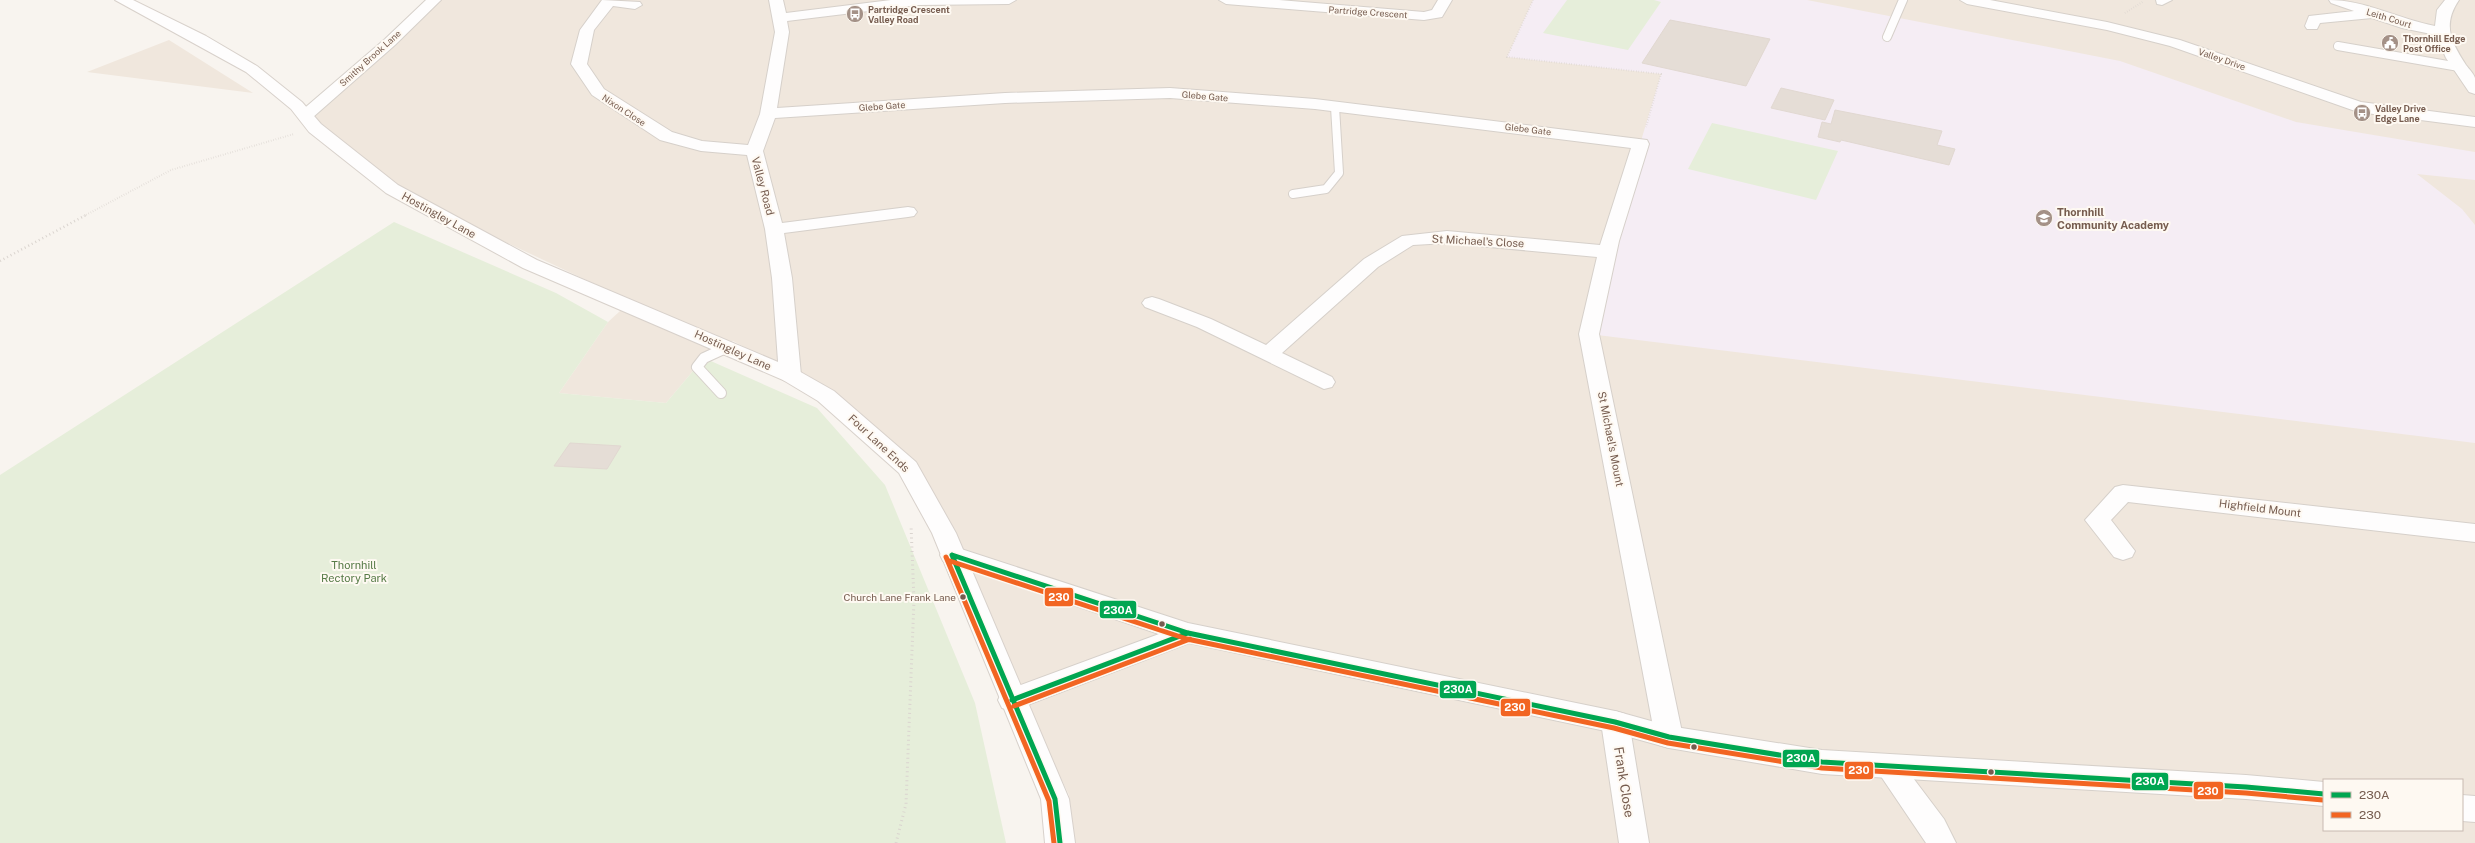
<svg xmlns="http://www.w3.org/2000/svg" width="2475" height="843" font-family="'Public Sans',sans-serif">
  <rect width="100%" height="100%" fill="#f8f4ef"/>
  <path fill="#f0e7dd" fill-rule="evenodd" d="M 436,0 L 2475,0 L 2475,843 L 1073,843 L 1069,795 L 906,455 L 838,396 L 733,341 L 704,358 L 666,403 L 559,393 L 608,322 L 631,301 L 392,189 L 306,115 ZM 2324,780 L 2462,780 L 2462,830 L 2324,830 Z
    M 169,40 L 253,93 L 87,72 Z"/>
  <path fill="#f5edf4" d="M 1533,0 L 1807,0 L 2120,61 L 2296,122 L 2475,152 L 2475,180 L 2417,174 L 2462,209 L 2475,225 L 2475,443 L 1589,334 L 1620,211 L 1661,74 L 1507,57 Z"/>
  <path fill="#e6eeda" d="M 1567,0 L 1654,0 L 1661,2 L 1628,50 L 1543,33 Z
    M 1712,123 L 1838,151 L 1816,200 L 1688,169 Z
    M 394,222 L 556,293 L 608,322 L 559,393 L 666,403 L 704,358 L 817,408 L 885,485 L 975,703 L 1006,843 L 0,843 L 0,475 Z"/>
  <path fill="#e5ddd6" stroke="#e1d8d1" d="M 1670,20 L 1770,39 L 1746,86 L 1642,63 Z
    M 1781,88 L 1834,100 L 1825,120 L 1771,108 Z
    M 1835,110 L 1942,131 L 1937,145 L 1955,149 L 1949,165 L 1841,140 L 1840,142 L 1818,137 L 1822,122 L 1831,124 Z
    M 570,443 L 621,446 L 607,469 L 554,466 Z"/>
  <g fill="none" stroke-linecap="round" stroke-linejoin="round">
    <defs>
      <path id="service-far1" d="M 1887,37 L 1903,0
        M 2338,46 L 2459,67
        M 1293,194 L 1326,189 L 1339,173 L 1335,107"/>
      <path id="service" d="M 721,393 L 697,367 L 704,358 L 728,347"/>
      <path id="minor" d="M 602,0 L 640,2 L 642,5 L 635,9 L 613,6 L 594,30 L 587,64 L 604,89 L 672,132 L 702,141 L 748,145 L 760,114 L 775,32 L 769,0 L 783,0 L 786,13 L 891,0 L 1016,0 L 1009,4 L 918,5 L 787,21 L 789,32 L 777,108 L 1005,93 L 1170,88 L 1315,99 L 1647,140 L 1649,144 L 1619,241 L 1599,334 L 1683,737 L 1679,745 L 1669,748 L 1659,745 L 1655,737 L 1579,334 L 1597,257 L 1447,243 L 1413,245 L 1378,267 L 1282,353 L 1332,377 L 1335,382 L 1332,387 L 1324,389 L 1197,327 L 1145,307 L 1142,303 L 1145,299 L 1152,297 L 1159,299 L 1211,319 L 1266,345 L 1364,259 L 1402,236 L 1447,231 L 1600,245 L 1631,148 L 1315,109 L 1170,98 L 1005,103 L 775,118 L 763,151 L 782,223 L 908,207 L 914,208 L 917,212 L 914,216 L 908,217 L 784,233 L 792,278 L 801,375 L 797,380 L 790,382 L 783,380 L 779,375 L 772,278 L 765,229 L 747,155 L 701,151 L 660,140 L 592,95 L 571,64 L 580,30 Z
        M 1219,0 L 1279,0 L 1424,12 L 1432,10 L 1438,0 L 1452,0 L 1442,17 L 1424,20 L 1226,4 Z
        M 1960,0 L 1990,0 L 2107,22 L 2180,40 L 2361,102 L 2475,117 L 2475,127 L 2358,112 L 2170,46 L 2107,30 L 1967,4 Z
        M 2156,0 L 2172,0 L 2162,5 L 2157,4 Z
        M 2329,0 C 2365,0 2399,19 2435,26 L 2437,10 L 2445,0 L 2459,0 C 2442,25 2451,42 2466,65 C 2469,69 2474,74 2475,78 C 2475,82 2475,89 2475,94 L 2469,92 L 2446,58 L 2436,35 L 2402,28 L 2372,18 L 2320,23 L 2317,29 L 2307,29 L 2305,26 L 2309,16 L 2354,11 L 2331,3 Z
        M 2123,485 L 2475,524 L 2475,542 L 2128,502 L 2111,520 L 2135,551 L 2132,557 L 2123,560 L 2114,557 L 2085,520 L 2115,487 Z
        M 1615,711 L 1625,714 L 1629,722 L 1649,843 L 1619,843 L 1601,722 L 1605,714 Z
        M 1888,754 L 1898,758 L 1944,819 L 1956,843 L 1926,843 L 1874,766 L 1878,758 Z"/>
      <path id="tertiary" d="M 426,0 L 441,0 L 395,45 L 312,118 L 300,118 L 298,115 L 300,112 L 385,39 Z
        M 952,546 L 1188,623 L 1615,711 L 1669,726 L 1822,750 L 2246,775 L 2324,782 L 2324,806 L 2246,799 L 1822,774 L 1669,748 L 1615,733 L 1189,643 L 1012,711 L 1002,708 L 998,700 L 1002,692 L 1159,634 L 943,561 L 940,555 L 943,549 Z
        M 2462,795 L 2475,796 L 2475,822 L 2462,821 Z"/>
      <path id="secondary" d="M 115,0 L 133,0 L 206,36 L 257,66 L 302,102 L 321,124 L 398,185 L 537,260 L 797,370 L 834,391 L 916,462 L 956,533 L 1069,799 L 1075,843 L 1045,843 L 1041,799 L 932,533 L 899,473 L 818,401 L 783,380 L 523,268 L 386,193 L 309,132 L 291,109 L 246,72 Z"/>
    </defs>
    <use href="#service-far1" stroke="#d6d0ca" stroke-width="10"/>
    <use href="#service" stroke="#d6d0ca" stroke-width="12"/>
    <use href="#minor" stroke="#d6d0ca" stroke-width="2"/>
    <use href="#tertiary" stroke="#d6d0ca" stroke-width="2"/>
    <use href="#secondary" stroke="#d8d1cb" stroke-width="2"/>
    <path stroke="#dad4cf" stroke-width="2" stroke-dasharray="0.5 2" stroke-linecap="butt" d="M 1533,0 L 1507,57 L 1661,74 L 1646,127
      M 2125,13 L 2144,1
      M 84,216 L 171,170 L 294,134"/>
    <path stroke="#dad4cf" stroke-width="2.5" stroke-dasharray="1 3" stroke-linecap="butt" d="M 0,261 L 86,215"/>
    <path stroke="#dad4cf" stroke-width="3" stroke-dasharray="1 3.5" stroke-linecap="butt" d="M 896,843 L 906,804 L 914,600 L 911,525"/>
    <use href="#service-far1" stroke="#fefdfd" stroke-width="8"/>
    <use href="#service" stroke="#fefdfd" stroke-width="10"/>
    <use href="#minor" fill="#fefdfd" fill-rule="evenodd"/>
    <use href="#tertiary" fill="#fefdfd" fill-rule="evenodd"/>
    <use href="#secondary" fill="#fefdfd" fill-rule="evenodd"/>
    <defs>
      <path id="bus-1" d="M 952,555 L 1188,633 L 1615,722 L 1669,737 L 1822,762 L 2246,787 L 2324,794
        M 952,555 L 1055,799 L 1060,843
        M 1012,700 L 1188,633"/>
      <path id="bus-2" d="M 946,557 L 1049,801 L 1054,843
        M 950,561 L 1187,639 L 1614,728 L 1668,743 L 1822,768 L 2246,793 L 2323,800
        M 1014,706 L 1190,639"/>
    </defs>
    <use href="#bus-1" stroke="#fef9f2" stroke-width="8"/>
    <use href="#bus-2" stroke="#fef9f2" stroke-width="8"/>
    <use href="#bus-1" stroke="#00a651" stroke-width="5"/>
    <use href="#bus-2" stroke="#f26522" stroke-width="5"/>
  </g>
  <defs>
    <symbol id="bus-disc" viewBox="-11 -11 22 22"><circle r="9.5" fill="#a49187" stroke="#fef9f2"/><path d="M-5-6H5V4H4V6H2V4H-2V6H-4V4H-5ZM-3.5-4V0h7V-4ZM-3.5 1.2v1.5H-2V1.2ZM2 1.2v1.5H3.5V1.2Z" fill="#fff"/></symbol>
    <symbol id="civic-disc" viewBox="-11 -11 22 22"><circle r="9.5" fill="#a49187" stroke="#fef9f2"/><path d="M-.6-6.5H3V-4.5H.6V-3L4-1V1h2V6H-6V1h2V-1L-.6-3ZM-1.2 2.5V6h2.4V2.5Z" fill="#fff"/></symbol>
    <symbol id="school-disc" viewBox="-11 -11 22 22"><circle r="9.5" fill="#a49187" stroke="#fef9f2"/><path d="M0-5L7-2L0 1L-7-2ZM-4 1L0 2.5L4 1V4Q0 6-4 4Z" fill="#fff"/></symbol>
  </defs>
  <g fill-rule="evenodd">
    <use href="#bus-disc" x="845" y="4" width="20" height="20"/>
    <use href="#civic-disc" x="2380" y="33" width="20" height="20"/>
    <use href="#bus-disc" x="2352" y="103" width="20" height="20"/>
    <use href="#school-disc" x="2034" y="208" width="20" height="20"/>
  </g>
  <g fill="#765c4f" stroke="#fef9f2" stroke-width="1.5">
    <circle cx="963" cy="597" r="3.5"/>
    <circle cx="1162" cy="624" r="3.5"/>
    <circle cx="1694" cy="747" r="3.5"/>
    <circle cx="1991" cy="772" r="3.5"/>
  </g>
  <g text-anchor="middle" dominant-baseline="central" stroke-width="4" stroke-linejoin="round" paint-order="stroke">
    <g font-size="9" font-weight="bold" fill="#765c4f" stroke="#fef9f2" text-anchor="start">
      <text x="868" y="9">Partridge Crescent<tspan x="868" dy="10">Valley Road</tspan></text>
      <text x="2403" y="38">Thornhill Edge<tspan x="2403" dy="10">Post Office</tspan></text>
      <text x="2375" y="108">Valley Drive<tspan x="2375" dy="10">Edge Lane</tspan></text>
    </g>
    <g font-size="9" fill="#765c4f" stroke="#fef9f2">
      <text transform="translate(1368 12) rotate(4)">Partridge Crescent</text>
      <text transform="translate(2389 18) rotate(17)">Leith Court</text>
      <text transform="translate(370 58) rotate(-42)">Smithy Brook Lane</text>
      <text transform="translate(2222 59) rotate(19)">Valley Drive</text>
      <text transform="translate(1205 96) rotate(5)">Glebe Gate</text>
      <text transform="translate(882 106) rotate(-4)">Glebe Gate</text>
      <text transform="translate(624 110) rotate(33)">Nixon Close</text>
      <text transform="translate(1528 129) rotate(7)">Glebe Gate</text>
    </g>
    <g font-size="10" fill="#765c4f" stroke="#fef9f2" text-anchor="end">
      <text x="956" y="597">Church Lane Frank Lane</text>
    </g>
    <g font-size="11" fill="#765c4f" stroke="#fef9f2">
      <text transform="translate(763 186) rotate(75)">Valley Road</text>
      <text transform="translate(439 215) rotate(29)">Hostingley Lane</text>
      <text transform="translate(1478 241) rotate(3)">St Michael's Close</text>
      <text transform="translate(733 350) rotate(24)">Hostingley Lane</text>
      <text transform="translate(1611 439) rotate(79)">St Michael's Mount</text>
      <text transform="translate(879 443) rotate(43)">Four Lane Ends</text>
      <text transform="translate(2260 508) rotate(7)">Highfield Mount</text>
    </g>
    <g font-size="11" font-weight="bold" fill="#765c4f" stroke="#fef9f2" text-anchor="start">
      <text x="2057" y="212">Thornhill<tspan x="2057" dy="13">Community Academy</tspan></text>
    </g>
    <g font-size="11" fill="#577b47" stroke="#fef9f2">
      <text x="354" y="565">Thornhill<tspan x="354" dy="13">Rectory Park</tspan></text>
    </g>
    <g font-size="13" fill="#765c4f" stroke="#fef9f2">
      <text transform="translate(1624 782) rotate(81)">Frank Close</text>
    </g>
  </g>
  <g stroke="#fef9f2" stroke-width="1.5">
    <rect x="1044" y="587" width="30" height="20" rx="4" fill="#f26522"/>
    <rect x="1099" y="600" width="38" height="19" rx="4" fill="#00a651"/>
    <rect x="1439" y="680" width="38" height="19" rx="4" fill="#00a651"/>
    <rect x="1500" y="698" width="31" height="19" rx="4" fill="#f26522"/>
    <rect x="1782" y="749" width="38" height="19" rx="4" fill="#00a651"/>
    <rect x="1844" y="761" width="30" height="19" rx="4" fill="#f26522"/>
    <rect x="2131" y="772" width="38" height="19" rx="4" fill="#00a651"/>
    <rect x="2193" y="781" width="31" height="19" rx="4" fill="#f26522"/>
  </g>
  <g font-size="11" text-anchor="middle" font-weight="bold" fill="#fff">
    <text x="1059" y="601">230</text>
    <text x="1118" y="614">230A</text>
    <text x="1458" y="693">230A</text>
    <text x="1515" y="711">230</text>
    <text x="1801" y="762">230A</text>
    <text x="1859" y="774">230</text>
    <text x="2150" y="785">230A</text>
    <text x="2208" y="795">230</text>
  </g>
  <rect x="2323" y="779" width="140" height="52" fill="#fef9f2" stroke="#c8bab1"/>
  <rect x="2331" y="792" width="20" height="6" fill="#00a651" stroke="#c8bab1"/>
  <text x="2359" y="799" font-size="12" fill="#765c4f">230A</text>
  <rect x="2331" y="812" width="20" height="6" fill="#f26522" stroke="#c8bab1"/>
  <text x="2359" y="819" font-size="12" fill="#765c4f">230</text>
</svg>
